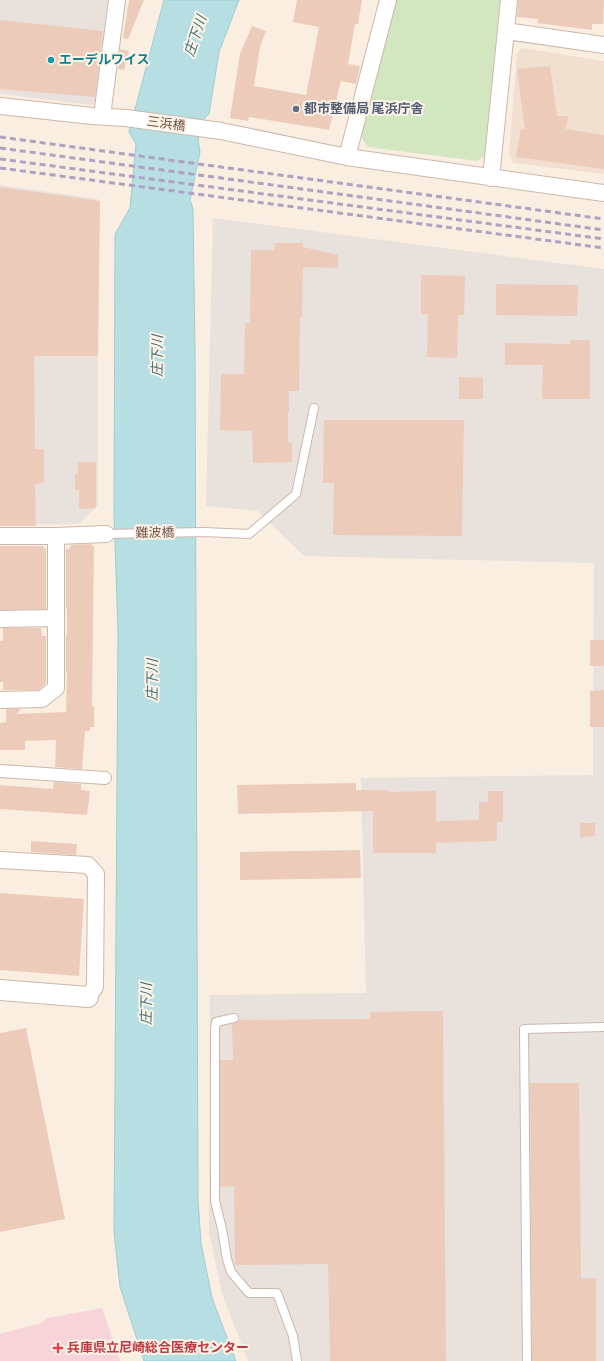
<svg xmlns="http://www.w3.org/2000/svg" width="604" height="1361" font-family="'Source Sans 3','Noto Sans JP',sans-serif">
  <rect width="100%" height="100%" fill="#faeee0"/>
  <path fill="#f1e0cf" d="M 522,48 L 604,61 L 604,174 L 513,163 L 509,155 L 517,53 Z"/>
  <path fill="#e9e1db" d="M 0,0 L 112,0 L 100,98 L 92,105 L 0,94 Z
    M 0,185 L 98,199 L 98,505 L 79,524 L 0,525 Z
    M 213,218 L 604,269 L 604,1361 L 248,1361 L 222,1294 L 209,1232 L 210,995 L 366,993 L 361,778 L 593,775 L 594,563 L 304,556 L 258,511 L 206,506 Z"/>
  <path fill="#f7d4da" d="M 102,1308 L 120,1361 L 0,1361 L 0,1334 L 41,1323 L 48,1318 Z"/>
  <path fill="#d2e6c0" d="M 396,0 L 500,0 L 485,156 L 477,161 L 368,147 L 361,137 Z"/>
  <path fill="#b7dee2" stroke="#9ecdd3" d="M 164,0 L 239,0 L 219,52 L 209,114 L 204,119 L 198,139 L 200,152 L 190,200 L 193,209 L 195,351 L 198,1201 L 201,1243 L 212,1298 L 236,1361 L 144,1361 L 120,1287 L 114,1232 L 118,632 L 114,513 L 115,234 L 130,208 L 136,144 L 129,132 Z"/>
  <path fill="#edcbba" d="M 129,0 L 144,0 L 128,39 L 123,38 Z
    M 297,0 L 362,0 L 358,24 L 355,24 L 348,64 L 360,66 L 356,84 L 341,81 L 329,130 L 249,117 L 248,121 L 230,118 L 240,54 L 252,26 L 266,31 L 260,47 L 254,86 L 306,95 L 319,27 L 293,22 Z
    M 518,0 L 604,0 L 603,24 L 592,24 L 592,30 L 537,23 L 538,19 L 517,17 Z
    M 0,20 L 103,31 L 95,97 L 0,89 Z
    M 120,49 L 129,51 L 124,70 L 118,69 Z
    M 550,66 L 557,116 L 568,116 L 566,129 L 604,135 L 604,169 L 516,157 L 521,129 L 525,129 L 517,69 Z
    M 0,187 L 100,201 L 98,356 L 34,356 L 35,449 L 44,449 L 44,483 L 35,484 L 36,526 L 0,526 Z
    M 275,243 L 303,243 L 303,247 L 338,255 L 338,268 L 303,267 L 302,318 L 300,318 L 299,391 L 289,391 L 289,412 L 288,412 L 288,443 L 292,443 L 292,462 L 253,463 L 252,431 L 220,430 L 221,374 L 244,374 L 245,323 L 250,323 L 251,250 L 275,250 Z
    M 421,275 L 465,276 L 464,315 L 458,315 L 457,358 L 427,357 L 428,314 L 421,314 Z
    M 496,284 L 578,285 L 577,316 L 496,315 Z
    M 570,340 L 590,340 L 590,399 L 542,399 L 543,365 L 505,365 L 505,343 L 570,344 Z
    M 459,377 L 483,378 L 483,399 L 459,399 Z
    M 324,420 L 464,420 L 462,536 L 333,535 L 334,483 L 323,483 Z
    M 78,462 L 96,462 L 96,508 L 79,509 L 79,490 L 75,490 L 75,474 L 78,474 Z
    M 91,544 L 94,547 L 92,706 L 94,706 L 94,727 L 90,727 L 90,731 L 85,731 L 82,769 L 55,767 L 56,740 L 25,741 L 25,750 L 0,750 L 0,723 L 6,722 L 6,709 L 21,709 L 16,714 L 66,712 L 67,672 L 66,673 L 66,635 L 67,635 L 67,609 L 66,609 L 66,549 L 69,549 L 71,545 Z
    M 0,546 L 43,546 L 43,548 L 46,548 L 46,609 L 0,610 Z
    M 3,628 L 41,628 L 42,636 L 46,636 L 46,683 L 39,690 L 3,690 L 3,682 L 0,682 L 0,641 L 3,641 Z
    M 590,640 L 604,640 L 604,666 L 590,666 Z
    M 604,690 L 604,727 L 590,727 L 590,691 Z
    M 54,782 L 81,784 L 81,790 L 90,791 L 87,815 L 0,809 L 0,785 L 53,789 Z
    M 356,783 L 356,790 L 388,790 L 388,792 L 436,791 L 436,821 L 479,820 L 479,802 L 488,802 L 488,791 L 503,791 L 503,822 L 497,822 L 497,841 L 436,843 L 436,853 L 373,853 L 373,811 L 238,814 L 237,785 Z
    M 580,823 L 595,823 L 595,836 L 580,837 Z
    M 31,841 L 77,844 L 76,855 L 31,852 Z
    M 360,850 L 361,878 L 240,880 L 240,852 Z
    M 0,893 L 84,899 L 79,976 L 0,970 Z
    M 443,1011 L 446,1361 L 330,1361 L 328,1264 L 235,1265 L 234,1186 L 220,1187 L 220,1060 L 233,1060 L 232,1024 L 239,1020 L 370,1019 L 370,1012 Z
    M 26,1028 L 65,1219 L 0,1232 L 0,1033 Z
    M 530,1083 L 579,1083 L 581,1278 L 596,1278 L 596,1361 L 532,1361 Z"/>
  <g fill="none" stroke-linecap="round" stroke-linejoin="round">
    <defs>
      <path id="service" d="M 106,534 L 204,532 L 249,534 L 296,494 L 314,408
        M 234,1018 L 216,1022 L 215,1029 L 215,1201 L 222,1229 L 227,1259 L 231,1272 L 249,1293 L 277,1293 L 293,1336 L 297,1361
        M 527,1361 L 524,1029 L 604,1027"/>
      <path id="pedestrian" d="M 0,771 L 105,778"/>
      <path id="minor" d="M 506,31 L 604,45
        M 0,106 L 92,116 L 126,118 L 221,131 L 347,157 L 604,193
        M 102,116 L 117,0
        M 347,157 L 388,0
        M 491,178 L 509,0
        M 0,536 L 56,536 L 106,534
        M 0,619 L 55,618
        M 0,700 L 42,699 L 56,688 L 56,536
        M 0,860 L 88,865 L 96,874 L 95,987 L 88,997"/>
      <path id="tertiary" d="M 0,990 L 88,997"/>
    </defs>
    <use href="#service" stroke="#ccb8ab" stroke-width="10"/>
    <use href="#pedestrian" stroke="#ccb8ab" stroke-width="14"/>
    <use href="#minor" stroke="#ccb8ab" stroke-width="18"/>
    <use href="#tertiary" stroke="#ccb8ab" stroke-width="22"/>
    <use href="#service" stroke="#fff" stroke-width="8"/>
    <use href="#pedestrian" stroke="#fff" stroke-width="12"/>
    <use href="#minor" stroke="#fff" stroke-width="16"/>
    <use href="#tertiary" stroke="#fff" stroke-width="20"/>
    <path stroke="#b0a1c1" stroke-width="3" stroke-dasharray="6 4" stroke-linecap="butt" d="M 0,137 L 604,219
      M 0,148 L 604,230
      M 0,159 L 604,239
      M 0,168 L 604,248"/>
  </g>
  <circle fill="#0f9aa8" stroke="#fef3e6" stroke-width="1.5" cx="51" cy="60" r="4"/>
  <circle fill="#5c6f8a" stroke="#fef3e6" stroke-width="1.5" cx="296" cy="109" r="4"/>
  <path fill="#e0444e" stroke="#fef3e6" stroke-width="1.5" d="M56 1342h4v4h4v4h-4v4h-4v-4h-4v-4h4z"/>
  <g text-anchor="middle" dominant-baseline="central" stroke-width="4" stroke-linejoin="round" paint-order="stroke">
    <g font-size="13" font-weight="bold" fill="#0d838f" stroke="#fef3e6" text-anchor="start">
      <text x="59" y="60">エーデルワイス</text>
    </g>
    <g font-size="13" font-weight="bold" fill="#4e5e75" stroke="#fef3e6" text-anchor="start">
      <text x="304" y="109">都市整備局 尾浜庁舎</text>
    </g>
    <g font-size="13" fill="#6f5549" stroke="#fef3e6">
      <text transform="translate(166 124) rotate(8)">三浜橋</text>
      <text transform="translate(155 533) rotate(-1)">難波橋</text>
    </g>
    <g font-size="13" font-weight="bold" fill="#be3a42" stroke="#fef3e6" text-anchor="start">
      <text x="67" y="1348">兵庫県立尼崎総合医療センター</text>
    </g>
    <g font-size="14" font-style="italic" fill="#42747b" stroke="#fef3e6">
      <text transform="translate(196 36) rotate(-71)">庄下川</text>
      <text transform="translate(158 356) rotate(-89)">庄下川</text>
      <text transform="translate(153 680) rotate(-89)">庄下川</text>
      <text transform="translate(147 1004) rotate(-89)">庄下川</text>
    </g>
  </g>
</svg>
